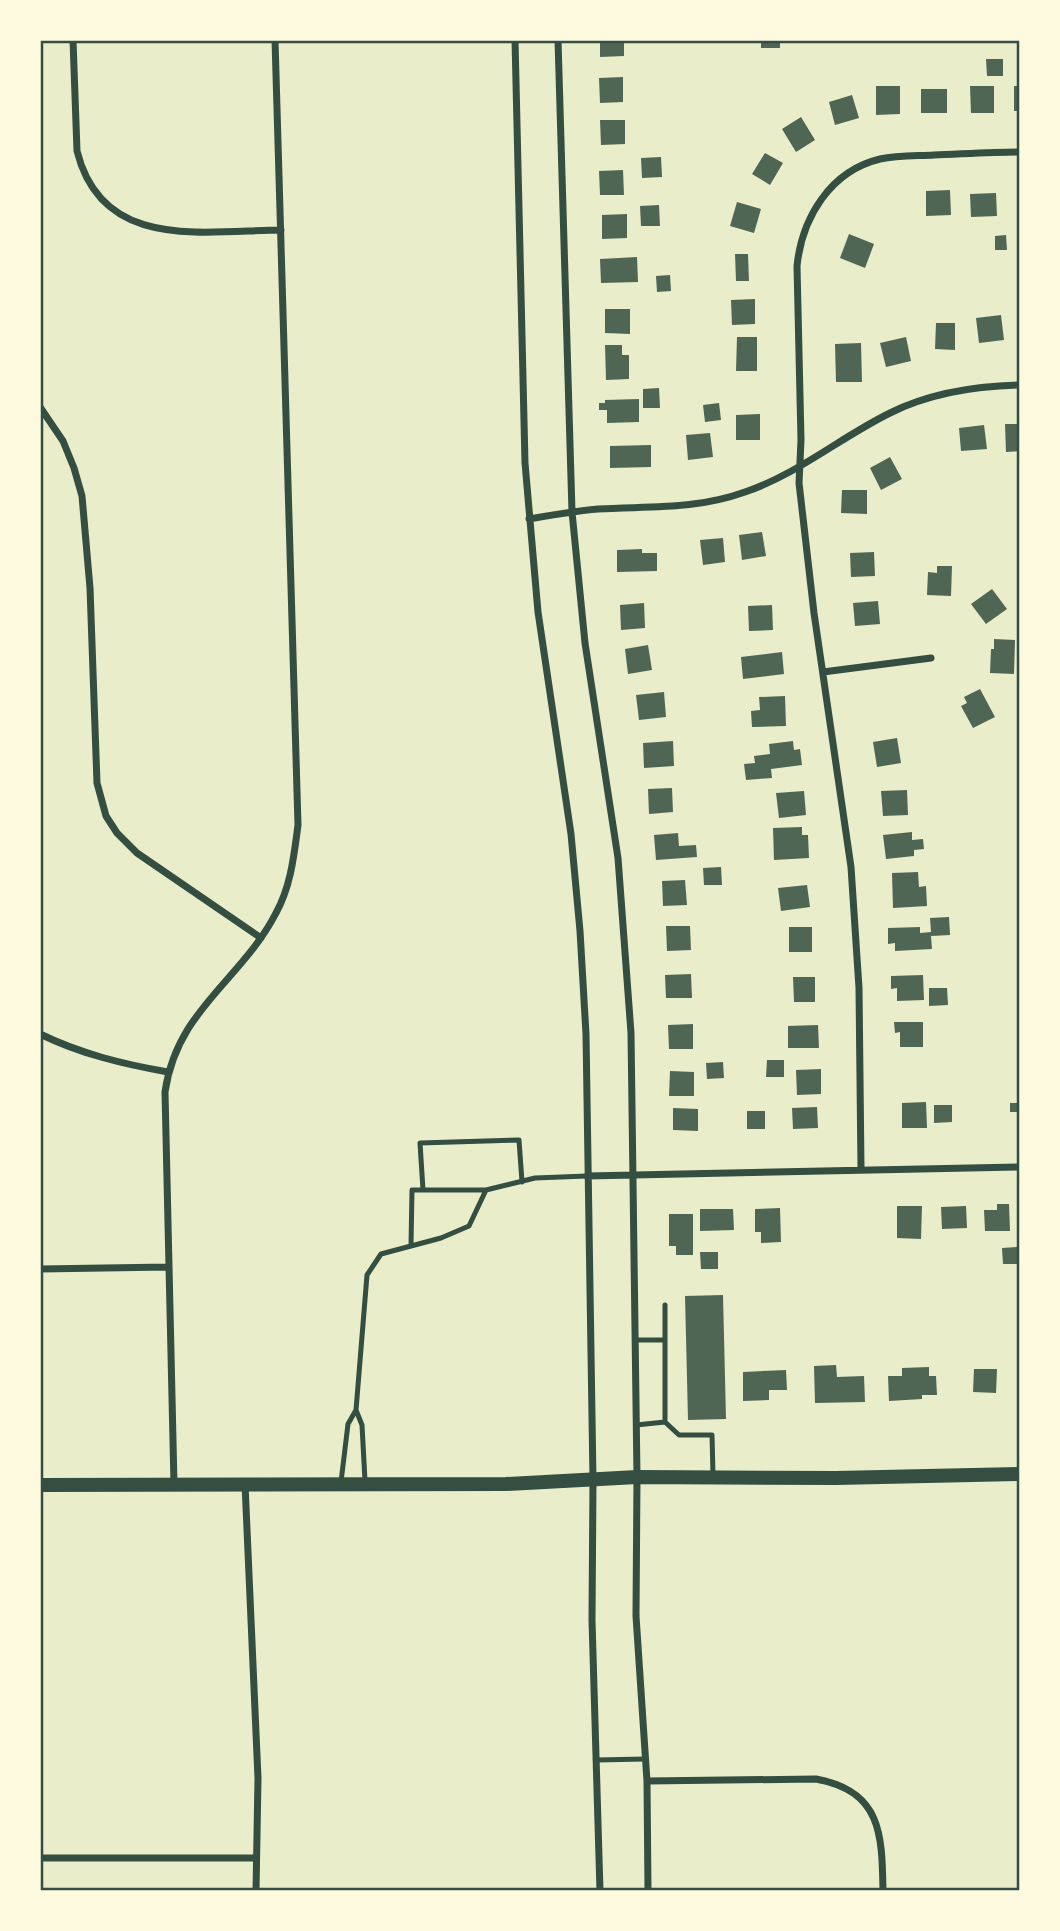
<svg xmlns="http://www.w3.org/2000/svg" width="1060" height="1931" font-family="Lato,sans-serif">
  <rect width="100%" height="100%" fill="#e9edc9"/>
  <path fill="#4f6655" d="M 600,40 L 624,40 L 624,56 L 600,57 Z
    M 761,40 L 780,40 L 780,48 L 761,48 Z
    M 986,59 L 1003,59 L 1003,76 L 987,76 Z
    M 623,77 L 623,102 L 600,103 L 599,78 Z
    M 876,86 L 900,86 L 900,114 L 876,115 Z
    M 970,86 L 994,86 L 994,113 L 971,113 Z
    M 1014,86 L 1020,86 L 1020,111 L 1014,111 Z
    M 921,89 L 947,89 L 947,113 L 921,113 Z
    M 852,95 L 859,118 L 835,125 L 829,102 Z
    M 801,117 L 815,140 L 796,152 L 782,129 Z
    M 600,120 L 625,120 L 625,144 L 601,145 Z
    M 765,153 L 783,163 L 770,185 L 752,174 Z
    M 661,157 L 662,177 L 642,178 L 641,158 Z
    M 623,170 L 624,195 L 600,195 L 599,171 Z
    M 950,190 L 951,215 L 926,216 L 926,191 Z
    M 996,193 L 997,216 L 971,217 L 970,194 Z
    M 737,202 L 761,209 L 754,233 L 730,226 Z
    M 659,205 L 660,226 L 641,226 L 640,206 Z
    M 627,214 L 627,238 L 602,239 L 602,215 Z
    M 849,234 L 874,244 L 865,268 L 840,258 Z
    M 1006,235 L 1007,250 L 995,250 L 995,236 Z
    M 735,254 L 748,254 L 749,281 L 736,281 Z
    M 637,257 L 638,282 L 601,283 L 600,259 Z
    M 670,275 L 671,291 L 657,292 L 656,276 Z
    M 755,299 L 755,324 L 732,325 L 731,300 Z
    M 605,309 L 630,309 L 630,334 L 605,333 Z
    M 1001,315 L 1004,340 L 979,343 L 976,318 Z
    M 936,323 L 955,323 L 955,350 L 935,349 Z
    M 737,337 L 757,337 L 757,371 L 736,371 Z
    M 906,337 L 911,361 L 886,367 L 880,343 Z
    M 861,343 L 862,382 L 836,382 L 835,344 Z
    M 605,345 L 622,345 L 622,355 L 629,355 L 629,379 L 606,380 Z
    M 659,388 L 660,408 L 643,408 L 643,389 Z
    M 639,399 L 639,422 L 607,423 L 607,410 L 599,410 L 599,403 L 605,403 L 605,400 Z
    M 719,403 L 721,420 L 705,422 L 703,405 Z
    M 760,414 L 760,440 L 736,440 L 736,415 Z
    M 1005,424 L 1020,424 L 1020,451 L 1006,452 Z
    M 984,425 L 987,449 L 961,451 L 959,428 Z
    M 710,433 L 713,457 L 688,460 L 686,435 Z
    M 651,445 L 651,467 L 610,468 L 610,446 Z
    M 890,457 L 902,479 L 881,490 L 870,468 Z
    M 842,490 L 867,490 L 867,514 L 841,513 Z
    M 762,532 L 766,556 L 742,560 L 739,535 Z
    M 723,538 L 725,562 L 703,565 L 700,540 Z
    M 642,549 L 642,553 L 657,553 L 657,571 L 617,572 L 617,550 Z
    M 874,552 L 875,576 L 851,577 L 850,553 Z
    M 937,566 L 952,566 L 951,596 L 927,595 L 928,572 L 937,573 Z
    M 992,589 L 1007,609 L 986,624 L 971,604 Z
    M 878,601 L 880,624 L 855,626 L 853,603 Z
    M 644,603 L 645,628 L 621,630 L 620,605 Z
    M 772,605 L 773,630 L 749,631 L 748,606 Z
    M 994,639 L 1015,640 L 1014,674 L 990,673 L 991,649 L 994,649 Z
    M 648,645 L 652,670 L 628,674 L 625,649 Z
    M 782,652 L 784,674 L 743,679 L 741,657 Z
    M 980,689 L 995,717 L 973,728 L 961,706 L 967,703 L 964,697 Z
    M 664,692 L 666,717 L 639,720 L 636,695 Z
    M 785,696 L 786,726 L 752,727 L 751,711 L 760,710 L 759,697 Z
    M 897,738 L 901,763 L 877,767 L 873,742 Z
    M 673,741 L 674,766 L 644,768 L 643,743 Z
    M 793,741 L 794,750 L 800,749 L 802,765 L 771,769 L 772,778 L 746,780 L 744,764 L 755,763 L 754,756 L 770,754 L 769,744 Z
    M 672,788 L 673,812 L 649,814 L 648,789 Z
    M 907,790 L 908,815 L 883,816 L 881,791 Z
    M 804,791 L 806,815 L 779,818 L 776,793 Z
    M 802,827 L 802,835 L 808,835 L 809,858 L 774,860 L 773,828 Z
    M 912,832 L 912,840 L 923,839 L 924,849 L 914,850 L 914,856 L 886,859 L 883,835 Z
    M 678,833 L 679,846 L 696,845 L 697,857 L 656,860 L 654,835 Z
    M 721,867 L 722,885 L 704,885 L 703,868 Z
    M 918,872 L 919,887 L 926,886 L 927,906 L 893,908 L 892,873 Z
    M 685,880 L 687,905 L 663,906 L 662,881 Z
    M 807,885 L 810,907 L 781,911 L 778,888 Z
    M 949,917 L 950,935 L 931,936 L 932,949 L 895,951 L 895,943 L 888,944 L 888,928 L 920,927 L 920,933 L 931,932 L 930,918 Z
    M 666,926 L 690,926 L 691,950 L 667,951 Z
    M 789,927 L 812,927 L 812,952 L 789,952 Z
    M 691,974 L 692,998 L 666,998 L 665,975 Z
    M 923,975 L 924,1000 L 897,1001 L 897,988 L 891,989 L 891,976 Z
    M 793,977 L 815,977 L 815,1002 L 794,1002 Z
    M 929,988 L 947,988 L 948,1005 L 929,1006 Z
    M 894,1022 L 923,1022 L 923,1047 L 900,1047 L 900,1032 L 895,1033 Z
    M 693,1024 L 693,1049 L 669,1049 L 668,1025 Z
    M 818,1025 L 819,1048 L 788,1048 L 788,1026 Z
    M 767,1060 L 784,1060 L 784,1077 L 766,1077 Z
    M 723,1062 L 724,1078 L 707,1079 L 706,1063 Z
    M 821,1069 L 821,1094 L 797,1095 L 796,1070 Z
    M 670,1071 L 694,1072 L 694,1096 L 669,1096 Z
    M 926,1102 L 927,1128 L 902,1128 L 902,1103 Z
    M 1010,1103 L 1020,1103 L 1020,1112 L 1010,1112 Z
    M 934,1105 L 952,1105 L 952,1122 L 934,1123 Z
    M 817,1107 L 818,1128 L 793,1129 L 792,1108 Z
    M 673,1108 L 698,1109 L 698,1131 L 673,1130 Z
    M 747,1111 L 765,1111 L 765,1129 L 747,1129 Z
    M 997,1204 L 1009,1204 L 1010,1231 L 985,1231 L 984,1210 L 997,1210 Z
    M 897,1206 L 922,1206 L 921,1239 L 897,1238 Z
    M 966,1206 L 967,1228 L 942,1229 L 941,1207 Z
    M 780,1208 L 781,1242 L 761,1243 L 761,1232 L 755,1232 L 755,1209 Z
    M 700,1209 L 733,1209 L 734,1230 L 700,1231 Z
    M 669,1214 L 693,1214 L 693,1255 L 676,1255 L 676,1246 L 669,1246 Z
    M 1017,1247 L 1017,1264 L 1003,1264 L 1002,1248 Z
    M 700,1252 L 718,1252 L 718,1269 L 701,1269 Z
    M 723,1295 L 726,1419 L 688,1420 L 685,1296 Z
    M 836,1365 L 837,1377 L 864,1376 L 865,1402 L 815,1403 L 814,1366 Z
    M 929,1367 L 929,1376 L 936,1376 L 937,1395 L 922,1395 L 922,1399 L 889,1401 L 888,1376 L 902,1376 L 902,1368 Z
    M 974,1369 L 997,1369 L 996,1393 L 973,1392 Z
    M 786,1370 L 787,1390 L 769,1390 L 769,1400 L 743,1401 L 743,1372 Z"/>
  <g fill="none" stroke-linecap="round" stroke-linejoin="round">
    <path stroke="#344e41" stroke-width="5" d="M 423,1190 L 420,1143 L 519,1140 L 522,1182
      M 411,1245 L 412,1190 L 486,1190
      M 635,1340 L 665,1340 L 665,1422 L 636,1425
      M 665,1340 L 665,1305
      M 356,1410 L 367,1275 L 381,1254 L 441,1238 L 469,1226 L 486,1190 L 535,1178 L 587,1176
      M 665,1422 L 679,1435 L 712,1435 L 713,1475
      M 341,1482 L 348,1424 L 356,1410 L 362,1425 L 365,1481
      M 596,1760 L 646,1759"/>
    <path stroke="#344e41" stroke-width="7" d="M 73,40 L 77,151 C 102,251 202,231 281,230
      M 515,40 L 525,463 L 538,612 L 571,834 L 580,931 L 586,1034 L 593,1480 L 592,1620 L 600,1891
      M 558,40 L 572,512 L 585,643 L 618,858 L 631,1033 L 637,1477 L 636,1616 L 647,1781 L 648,1891
      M 40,407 L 63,441 L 74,468 L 82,496 L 90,588 L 97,783 L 106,816 L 117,833 L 137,853 L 261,938
      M 529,519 C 552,515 575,511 598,509 C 649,506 695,510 745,492 C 798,474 841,437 890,413 C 930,393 976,386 1020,385
      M 823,672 L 931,658
      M 40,1034 C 81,1054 123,1064 168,1072
      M 861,1169 L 859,988 L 851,867 L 814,613 L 799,483 L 801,440 L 797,266 C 802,218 830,171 880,159 C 898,155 916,156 934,155 C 962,154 991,152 1020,152
      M 587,1176 L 1020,1167
      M 40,1269 L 169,1267
      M 174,1484 L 165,1092 C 177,1009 241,981 276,913 C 291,886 294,855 298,825 L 275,40
      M 245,1484 L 258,1778 L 256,1891
      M 647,1781 L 816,1779 C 882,1791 882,1835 883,1891
      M 40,1858 L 256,1858"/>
    <path stroke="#344e41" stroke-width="14" d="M 40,1485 L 506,1484 L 637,1477 L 836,1478 L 1020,1474"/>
  </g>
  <rect width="1060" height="1931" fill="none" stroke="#fefae0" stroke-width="84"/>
  <rect x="42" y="42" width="976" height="1847" fill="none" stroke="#344e41" stroke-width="2.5"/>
</svg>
